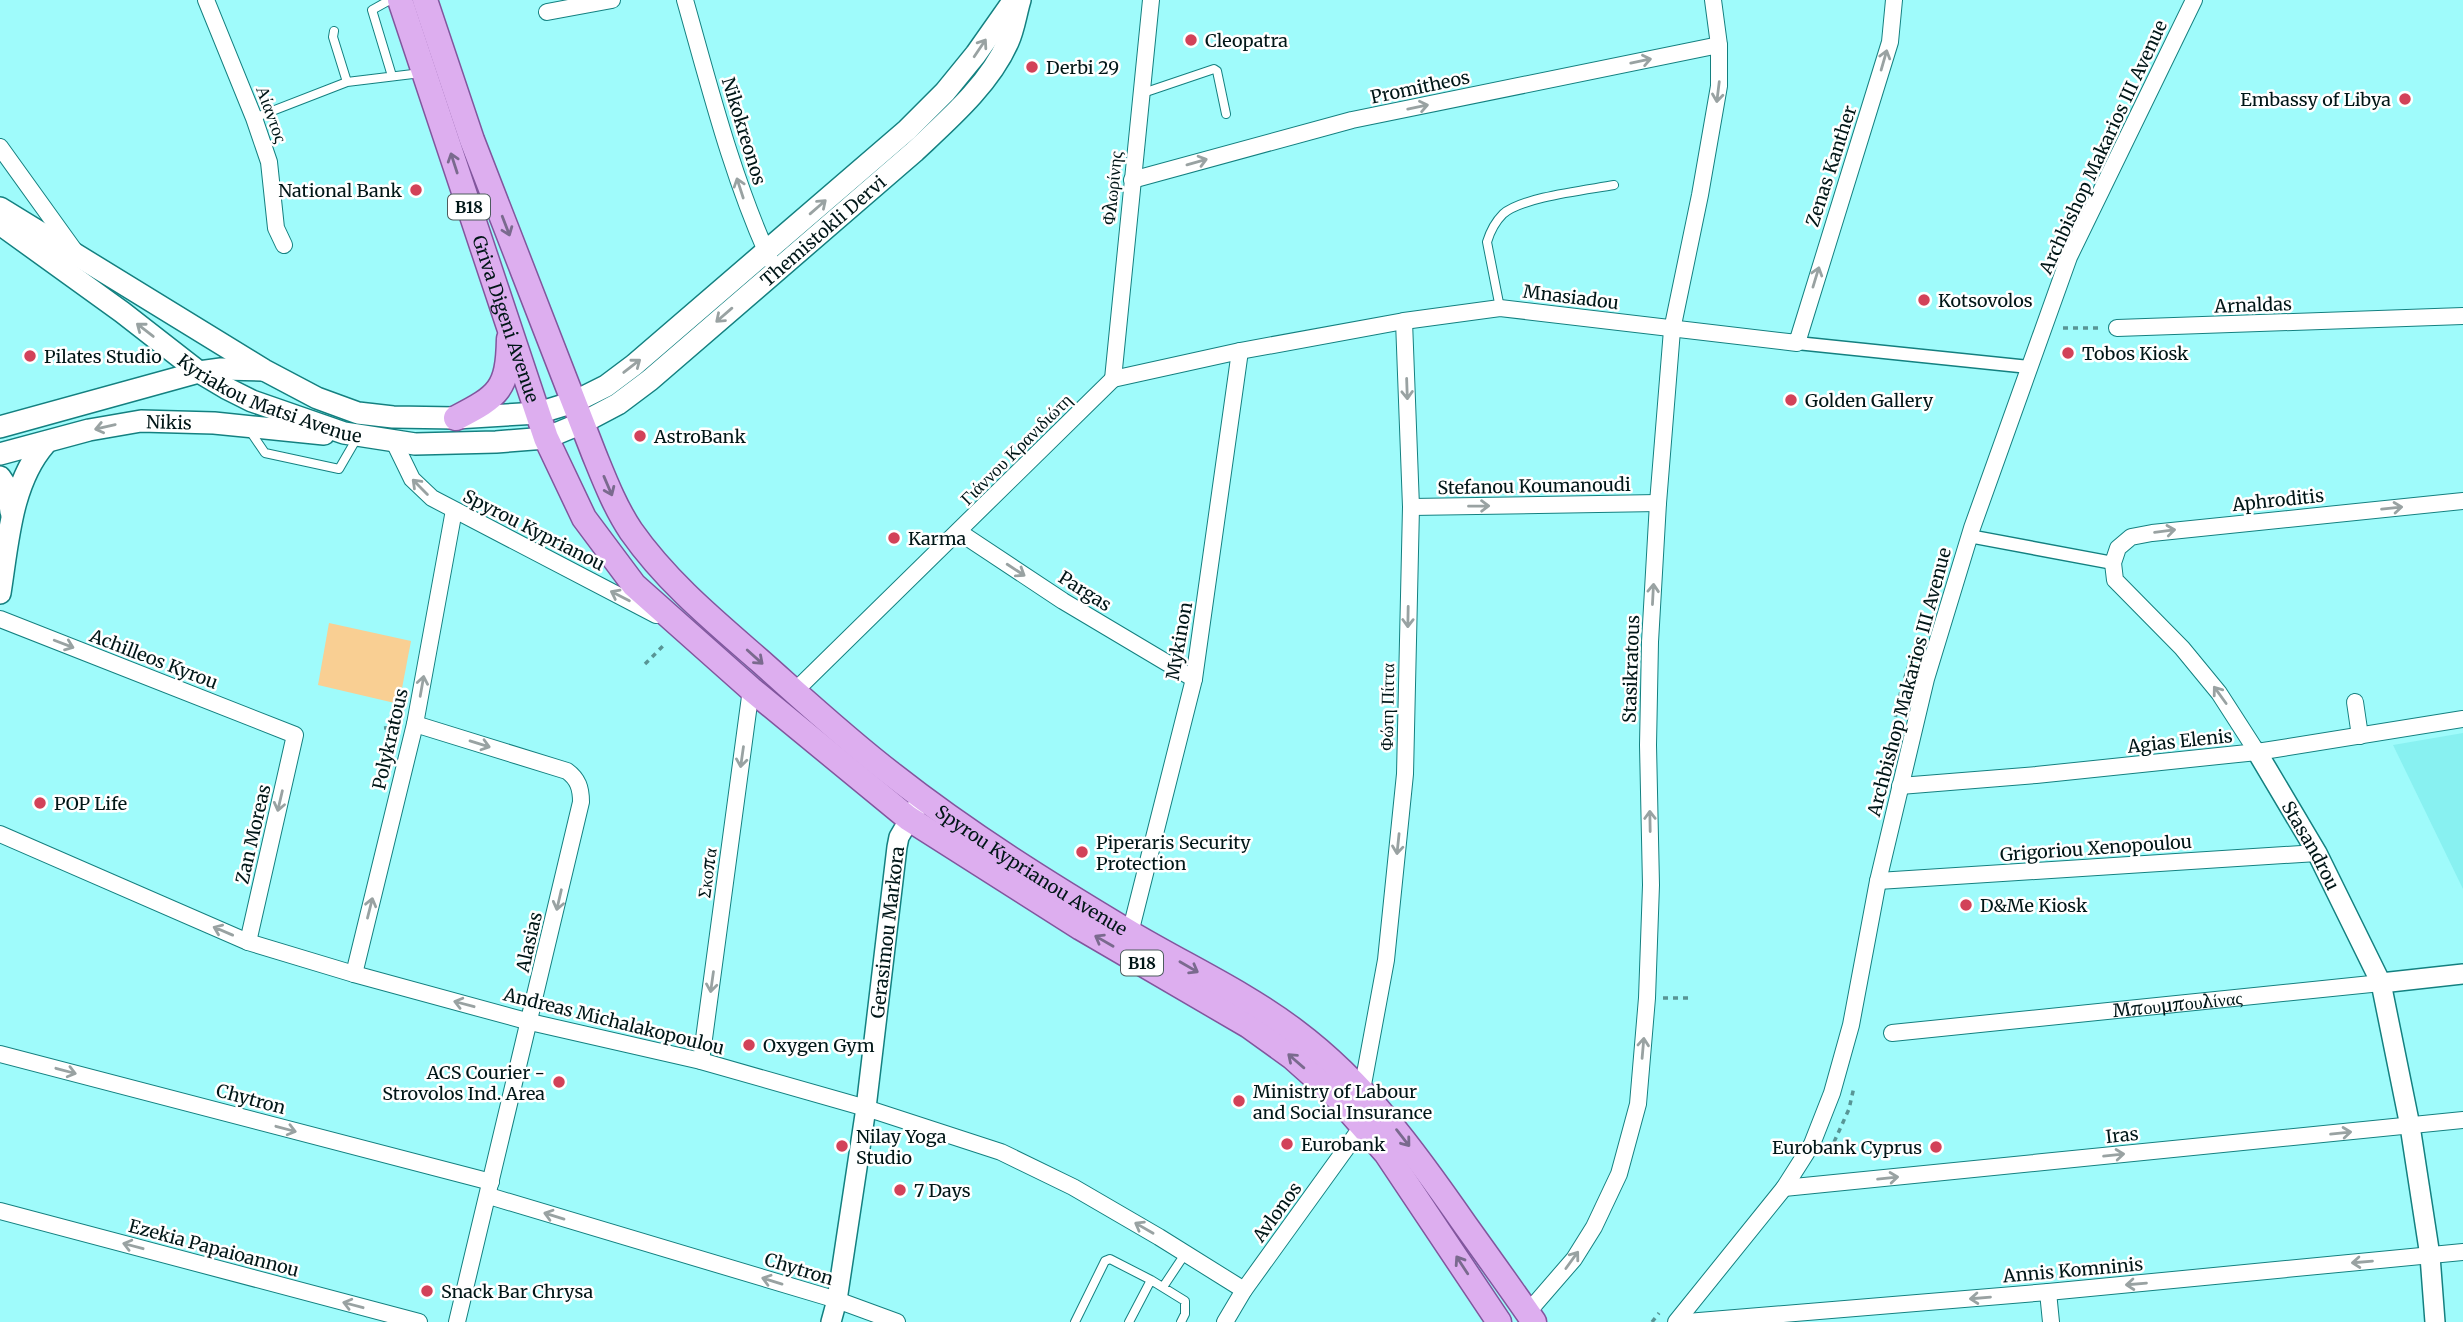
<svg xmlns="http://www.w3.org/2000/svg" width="2463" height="1322" font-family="Merriweather,serif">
  <rect width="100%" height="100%" fill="#9ffbfb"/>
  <path fill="#88f1f1" d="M 2463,733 L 2463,889 L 2393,745 Z"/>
  <path fill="#f9cf93" d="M 329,623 L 411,641 L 399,704 L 318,685 Z"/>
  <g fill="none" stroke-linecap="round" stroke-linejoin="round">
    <defs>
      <path id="service" d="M 390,0 L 372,10 L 392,76
        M 334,31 L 333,37 L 347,82
        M 1143,93 L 1214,69 L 1217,71 L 1226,114
        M 254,118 L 347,82 L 421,73
        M 1500,308 L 1487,242 C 1490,232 1495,222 1503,214 C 1522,197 1587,190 1614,185
        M 250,431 L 265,453 L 339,469 L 357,438
        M 1163,1287 L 1185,1254
        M 1075,1322 L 1105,1261 L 1110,1259 L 1151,1280 L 1185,1301 L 1185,1314 L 1181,1322
        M 1129,1322 L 1151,1280"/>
      <path id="pedestrian" d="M 1797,343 L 2029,367
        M 1969,536 L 2113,563"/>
      <g id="minor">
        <path d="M 206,0 L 254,118 L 269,162 L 276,228 L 284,245"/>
        <path d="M 685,0 C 710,88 732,177 770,260"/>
        <path d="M 547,12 L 612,0"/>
        <path d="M 0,147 L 74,250"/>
        <path d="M 1132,180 L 1352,120 L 1719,45"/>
        <path d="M 2117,328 L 2463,316"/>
        <path d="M 1113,379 L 1240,351 L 1404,321 L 1500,308 L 1797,343 L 1890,42 L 1894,0"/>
        <path d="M 1113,379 L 1151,0"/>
        <path d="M 394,442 L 412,479 L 432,498 L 656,615"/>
        <path d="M 1411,507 L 1658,503"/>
        <path d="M 959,532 L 1063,601 L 1194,679"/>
        <path d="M 0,619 L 295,735 L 248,942"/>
        <path d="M 794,692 L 1113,379"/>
        <path d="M 2355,702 L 2360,736"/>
        <path d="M 415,724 L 567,771 C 578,779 581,788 581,802 L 457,1322"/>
        <path d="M 2257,752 L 2219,693 L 2182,648 L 2115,580 L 2113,563 L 2118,548 L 2131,537 L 2152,533 L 2463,501"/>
        <path d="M 1900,786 L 2036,775 L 2257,752 L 2463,719"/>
        <path d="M 0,834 L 248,942 L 354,974 L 530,1022 L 701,1061 L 866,1108 L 1001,1152 L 1073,1187 L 1159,1237 L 1244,1290"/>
        <path d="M 1878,881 L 2317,853"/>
        <path d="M 1130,933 L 1194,679 L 1240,351"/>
        <path d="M 354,974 L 415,724 L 454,510"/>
        <path id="s1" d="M 1892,1033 L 2381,983"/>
        <path d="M 0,1054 L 491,1182"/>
        <path d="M 701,1061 L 751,689"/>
        <path d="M 1362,1090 L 1386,960 L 1405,774 L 1411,507 L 1404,321"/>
        <path d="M 1784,1188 L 2463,1120"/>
        <path d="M 489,1196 L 837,1300 L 897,1322"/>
        <path d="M 0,1211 L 419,1322"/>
        <path d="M 2048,1292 L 2051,1322"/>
        <path d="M 1528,1312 L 1574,1259 L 1594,1227 L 1619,1174 L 1638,1104 L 1647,998 L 1651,885 L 1648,745 L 1650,642 L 1658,503 L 1672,330 L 1700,195 L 1719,86 L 1719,45 L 1713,0"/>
        <path d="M 1225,1322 L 1244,1290 L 1363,1125"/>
        <path d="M 1676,1322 L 1784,1188 L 1812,1144 L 1832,1093 L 1851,1025 L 1878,881 L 1926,679 L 1972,528 L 2069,257 L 2194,0"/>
        <path d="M 1687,1322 L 2048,1292 L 2463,1252"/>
      </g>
      <g id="tertiary">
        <path id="s2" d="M 2257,752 L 2317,853 L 2381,983 L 2410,1126 L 2430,1256 L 2435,1322"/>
        <path d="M 2381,983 L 2463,974"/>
        <path id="s3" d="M 831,1322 L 837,1300 L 866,1108 L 897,847 L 899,837 L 916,808"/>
      </g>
      <g id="secondary">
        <path d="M 0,208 L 264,370 L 317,398 L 358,413 L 393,417 L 456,418 L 538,413 L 574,402 L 606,386 L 634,365 L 907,130 L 945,92 L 976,54 L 1014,0"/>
        <path id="s4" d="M 0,224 L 122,312 L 199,372 L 226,388 L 252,401 L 344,433 L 415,444 L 496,442 L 546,438 L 582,423 L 618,404 L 650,380 L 914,152 C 948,120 989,85 1008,42 C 1014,29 1016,13 1020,0"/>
        <path d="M 0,427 L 199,372 L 221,369 L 262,370"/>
        <path id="s5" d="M 0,454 L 89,430 L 141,421 L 214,423 L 324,434"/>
        <path d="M 0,477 L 8,489 L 11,512"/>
        <path d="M 0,593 C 8,543 11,483 45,444"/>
      </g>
      <g id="primary">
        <path id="s6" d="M 400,0 L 546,438 L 584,518 L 634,585 L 751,689 L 908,818 L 1081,928 L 1249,1026 L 1292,1057 L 1338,1098 L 1386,1153 L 1499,1322"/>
        <path id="s7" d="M 425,0 L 472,140 L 594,454 C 605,481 615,507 631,531 C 666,581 713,620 759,660 C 803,699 846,739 893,775 C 968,834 1050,885 1132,934 C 1186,966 1245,993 1295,1031 C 1366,1084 1416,1154 1466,1226 C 1489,1258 1512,1290 1534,1322"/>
        <path d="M 456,418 C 499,396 508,389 509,339"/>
      </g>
    </defs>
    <use href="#service" stroke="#148080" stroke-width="10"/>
    <use href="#pedestrian" stroke="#148080" stroke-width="15"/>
    <use href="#minor" stroke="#148080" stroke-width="18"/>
    <use href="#tertiary" stroke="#148080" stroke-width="22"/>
    <use href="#secondary" stroke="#148080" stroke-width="24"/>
    <use href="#primary" stroke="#81569d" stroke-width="27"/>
    <path stroke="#589595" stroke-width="3.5" stroke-dasharray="5 5" stroke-linecap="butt" d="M 2063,328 L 2100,328
      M 645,664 L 666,643
      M 384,728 L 396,727
      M 1887,756 L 1902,686 L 1917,642
      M 1663,998 L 1692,998
      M 1830,1151 L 1849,1109 L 1854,1087
      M 1652,1322 L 1659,1313"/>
    <use href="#service" stroke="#fff" stroke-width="8"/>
    <use href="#pedestrian" stroke="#fff" stroke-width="12"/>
    <use href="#minor" stroke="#fff" stroke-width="16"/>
    <use href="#tertiary" stroke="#fff" stroke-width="19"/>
    <use href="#secondary" stroke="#fff" stroke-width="21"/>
    <use href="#primary" stroke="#ddaeef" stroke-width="24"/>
  </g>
  <defs><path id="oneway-shaft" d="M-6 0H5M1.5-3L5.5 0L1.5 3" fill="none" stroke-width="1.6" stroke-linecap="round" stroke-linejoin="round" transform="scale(1.75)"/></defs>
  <g stroke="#99a2a2">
    <use href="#oneway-shaft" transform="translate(980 48) rotate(-56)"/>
    <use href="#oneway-shaft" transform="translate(1884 60) rotate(-74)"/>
    <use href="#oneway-shaft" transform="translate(1641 61) rotate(-12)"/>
    <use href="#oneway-shaft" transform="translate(1718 92) rotate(97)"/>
    <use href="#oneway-shaft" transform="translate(1418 107) rotate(-12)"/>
    <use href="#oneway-shaft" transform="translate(1197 162) rotate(-16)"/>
    <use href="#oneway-shaft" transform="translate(740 188) rotate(-108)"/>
    <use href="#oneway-shaft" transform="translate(818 207) rotate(-41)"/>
    <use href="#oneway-shaft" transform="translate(1816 277) rotate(-73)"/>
    <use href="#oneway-shaft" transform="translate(724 315) rotate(139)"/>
    <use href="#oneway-shaft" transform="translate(145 330) rotate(-142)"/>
    <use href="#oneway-shaft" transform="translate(632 366) rotate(-38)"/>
    <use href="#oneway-shaft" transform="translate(1407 389) rotate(88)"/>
    <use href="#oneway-shaft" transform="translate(105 427) rotate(167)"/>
    <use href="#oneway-shaft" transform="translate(420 487) rotate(-135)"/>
    <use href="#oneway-shaft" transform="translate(1479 506) rotate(-1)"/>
    <use href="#oneway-shaft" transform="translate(2392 508) rotate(-6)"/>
    <use href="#oneway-shaft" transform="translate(2165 531) rotate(-7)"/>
    <use href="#oneway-shaft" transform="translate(1016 570) rotate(33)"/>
    <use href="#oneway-shaft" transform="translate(1653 594) rotate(-87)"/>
    <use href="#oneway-shaft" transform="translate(620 596) rotate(-153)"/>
    <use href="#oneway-shaft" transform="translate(1408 617) rotate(91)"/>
    <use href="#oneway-shaft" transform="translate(64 644) rotate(21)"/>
    <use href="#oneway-shaft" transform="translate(422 686) rotate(-80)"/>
    <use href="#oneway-shaft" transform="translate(2220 695) rotate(-126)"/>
    <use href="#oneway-shaft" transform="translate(480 744) rotate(17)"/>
    <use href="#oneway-shaft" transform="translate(742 757) rotate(98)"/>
    <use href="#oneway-shaft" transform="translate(280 801) rotate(103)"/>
    <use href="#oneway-shaft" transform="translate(1650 821) rotate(-91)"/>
    <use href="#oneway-shaft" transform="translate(1398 844) rotate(96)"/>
    <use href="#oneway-shaft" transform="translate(559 900) rotate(103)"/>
    <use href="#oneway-shaft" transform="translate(370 908) rotate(-76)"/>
    <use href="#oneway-shaft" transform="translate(223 931) rotate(-157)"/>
    <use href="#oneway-shaft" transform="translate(712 982) rotate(98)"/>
    <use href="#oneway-shaft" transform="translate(464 1004) rotate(-165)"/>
    <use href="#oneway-shaft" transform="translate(1643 1048) rotate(-85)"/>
    <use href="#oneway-shaft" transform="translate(66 1071) rotate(15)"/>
    <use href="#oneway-shaft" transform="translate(286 1129) rotate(15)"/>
    <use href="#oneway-shaft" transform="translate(2341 1133) rotate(-6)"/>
    <use href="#oneway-shaft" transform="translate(2114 1155) rotate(-6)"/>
    <use href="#oneway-shaft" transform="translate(1888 1178) rotate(-6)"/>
    <use href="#oneway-shaft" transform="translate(554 1216) rotate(-163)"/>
    <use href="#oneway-shaft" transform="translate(1144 1228) rotate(-150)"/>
    <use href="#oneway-shaft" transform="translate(133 1246) rotate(-165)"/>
    <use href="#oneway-shaft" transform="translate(1572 1260) rotate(-54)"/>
    <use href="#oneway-shaft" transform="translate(2362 1262) rotate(175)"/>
    <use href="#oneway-shaft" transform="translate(772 1281) rotate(-163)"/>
    <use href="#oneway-shaft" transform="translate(2136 1284) rotate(175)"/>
    <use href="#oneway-shaft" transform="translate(1980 1298) rotate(175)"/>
    <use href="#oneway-shaft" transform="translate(353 1305) rotate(-165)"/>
  </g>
  <g stroke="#7a6a8e">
    <use href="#oneway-shaft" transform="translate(454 163) rotate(-108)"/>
    <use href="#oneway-shaft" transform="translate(506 226) rotate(69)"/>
    <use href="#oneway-shaft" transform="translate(608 486) rotate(67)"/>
    <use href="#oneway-shaft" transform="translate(755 657) rotate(42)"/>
    <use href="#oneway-shaft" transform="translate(1104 941) rotate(-150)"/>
    <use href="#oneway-shaft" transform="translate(1189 967) rotate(30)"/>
    <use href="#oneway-shaft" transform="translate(1296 1061) rotate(-139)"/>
    <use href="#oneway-shaft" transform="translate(1403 1138) rotate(52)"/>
    <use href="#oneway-shaft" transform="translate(1462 1265) rotate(-123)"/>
  </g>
  <g fill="#d24259" stroke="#fff" stroke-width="2.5">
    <circle cx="1191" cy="40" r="7"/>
    <circle cx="1032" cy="67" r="7"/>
    <circle cx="2405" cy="99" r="7"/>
    <circle cx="416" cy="190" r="7"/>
    <circle cx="1924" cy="300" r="7"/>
    <circle cx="2068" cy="353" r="7"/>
    <circle cx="30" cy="356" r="7"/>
    <circle cx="1791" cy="400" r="7"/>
    <circle cx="640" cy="436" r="7"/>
    <circle cx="894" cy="538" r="7"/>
    <circle cx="40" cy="803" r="7"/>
    <circle cx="1082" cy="852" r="7"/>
    <circle cx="1966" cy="905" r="7"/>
    <circle cx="749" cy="1045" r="7"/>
    <circle cx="559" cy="1082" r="7"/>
    <circle cx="1239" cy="1101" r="7"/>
    <circle cx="1287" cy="1144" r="7"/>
    <circle cx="842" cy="1146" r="7"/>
    <circle cx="1936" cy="1147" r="7"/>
    <circle cx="900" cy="1190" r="7"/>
    <circle cx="427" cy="1291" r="7"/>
  </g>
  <g text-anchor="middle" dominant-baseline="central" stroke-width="5" stroke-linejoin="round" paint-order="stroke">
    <g fill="#fff" stroke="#4c5c5d" stroke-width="2">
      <rect x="448" y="194.5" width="42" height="25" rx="5"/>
      <rect x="1121" y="950.5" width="42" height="25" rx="5"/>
    </g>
    <g font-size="16" font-weight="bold" fill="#001617">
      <text x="469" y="207">B18</text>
      <text x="1142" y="963">B18</text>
    </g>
    <g font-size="18" fill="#001617" stroke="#fff" text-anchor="start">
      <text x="1205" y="40">Cleopatra</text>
      <text x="1046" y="67">Derbi 29</text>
      <text x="2391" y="99" text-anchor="end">Embassy of Libya</text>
      <text x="402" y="190" text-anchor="end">National Bank</text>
      <text x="1938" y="300">Kotsovolos</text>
      <text x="2082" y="353">Tobos Kiosk</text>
      <text x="44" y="356">Pilates Studio</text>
      <text x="1805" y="400">Golden Gallery</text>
      <text x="654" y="436">AstroBank</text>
      <text x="908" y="538">Karma</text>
      <text x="54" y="803">POP Life</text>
      <text x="1096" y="842">Piperaris Security<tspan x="1096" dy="21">Protection</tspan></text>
      <text x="1980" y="905">D&amp;Me Kiosk</text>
      <text x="763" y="1045">Oxygen Gym</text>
      <text x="545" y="1072" text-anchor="end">ACS Courier -<tspan x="545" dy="21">Strovolos Ind. Area</tspan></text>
      <text x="1253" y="1091">Ministry of Labour<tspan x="1253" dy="21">and Social Insurance</tspan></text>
      <text x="856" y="1136">Nilay Yoga<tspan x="856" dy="21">Studio</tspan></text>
      <text x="1301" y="1144">Eurobank</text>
      <text x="1922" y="1147" text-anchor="end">Eurobank Cyprus</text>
      <text x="914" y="1190">7 Days</text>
      <text x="441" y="1291">Snack Bar Chrysa</text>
    </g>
    <g font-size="18" fill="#001617" stroke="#fff">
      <text transform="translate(1420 87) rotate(-12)">Promitheos</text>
      <text transform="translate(272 114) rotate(70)">Αίαντος</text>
      <text transform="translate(744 131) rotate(73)">Nikokreonos</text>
      <text transform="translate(2103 147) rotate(-65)">Archbishop Makarios III Avenue</text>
      <text transform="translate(1831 166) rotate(-72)">Zenas Kanther</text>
      <text transform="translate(1112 188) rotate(-84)">Φλωρίνης</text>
      <text stroke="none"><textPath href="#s4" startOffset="957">Themistokli Dervi</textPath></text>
      <text transform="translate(1571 297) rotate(7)">Mnasiadou</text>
      <text transform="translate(2253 305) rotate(-2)">Arnaldas</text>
      <text stroke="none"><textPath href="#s6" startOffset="336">Griva Digeni Avenue</textPath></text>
      <text stroke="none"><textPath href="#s4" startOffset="324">Kyriakou Matsi Avenue</textPath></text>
      <text stroke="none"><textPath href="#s5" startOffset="173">Nikis</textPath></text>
      <text transform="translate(1016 449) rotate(-45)">Γιάννου Κρανιδιώτη</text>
      <text transform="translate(1534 486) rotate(-1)">Stefanou Koumanoudi</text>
      <text transform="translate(2278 500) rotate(-6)">Aphroditis</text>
      <text transform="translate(534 530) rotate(27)">Spyrou Kyprianou</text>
      <text transform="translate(1085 591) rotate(32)">Pargas</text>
      <text transform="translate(1179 641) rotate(-80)">Mykinon</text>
      <text transform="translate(154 659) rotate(21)">Achilleos Kyrou</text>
      <text transform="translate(1631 669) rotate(-88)">Stasikratous</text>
      <text transform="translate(1909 682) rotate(-75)">Archbishop Makarios III Avenue</text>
      <text transform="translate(1387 707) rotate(-89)">Φώτη Πίττα</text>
      <text transform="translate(390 739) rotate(-77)">Polykratous</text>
      <text transform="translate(2180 741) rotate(-6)">Agias Elenis</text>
      <text transform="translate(253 834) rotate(-77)">Zan Moreas</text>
      <text stroke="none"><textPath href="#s2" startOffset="108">Stasandrou</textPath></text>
      <text transform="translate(2096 848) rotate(-4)">Grigoriou Xenopoulou</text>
      <text stroke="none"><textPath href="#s7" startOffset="1097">Spyrou Kyprianou Avenue</textPath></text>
      <text transform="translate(707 873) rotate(-82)">Σκοπα</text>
      <text stroke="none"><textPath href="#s3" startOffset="394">Gerasimou Markora</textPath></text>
      <text transform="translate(529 942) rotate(-77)">Alasias</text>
      <text stroke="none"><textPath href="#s1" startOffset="287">Μπουμπουλίνας</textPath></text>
      <text transform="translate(614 1021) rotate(14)">Andreas Michalakopoulou</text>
      <text transform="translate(251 1099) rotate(15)">Chytron</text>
      <text transform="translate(2122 1135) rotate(-6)">Iras</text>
      <text transform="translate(1277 1212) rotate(-54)">Avlonos</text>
      <text transform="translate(214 1248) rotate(15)">Ezekia Papaioannou</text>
      <text transform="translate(799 1269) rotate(17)">Chytron</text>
      <text transform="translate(2073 1270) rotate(-5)">Annis Komninis</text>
    </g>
  </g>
</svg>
